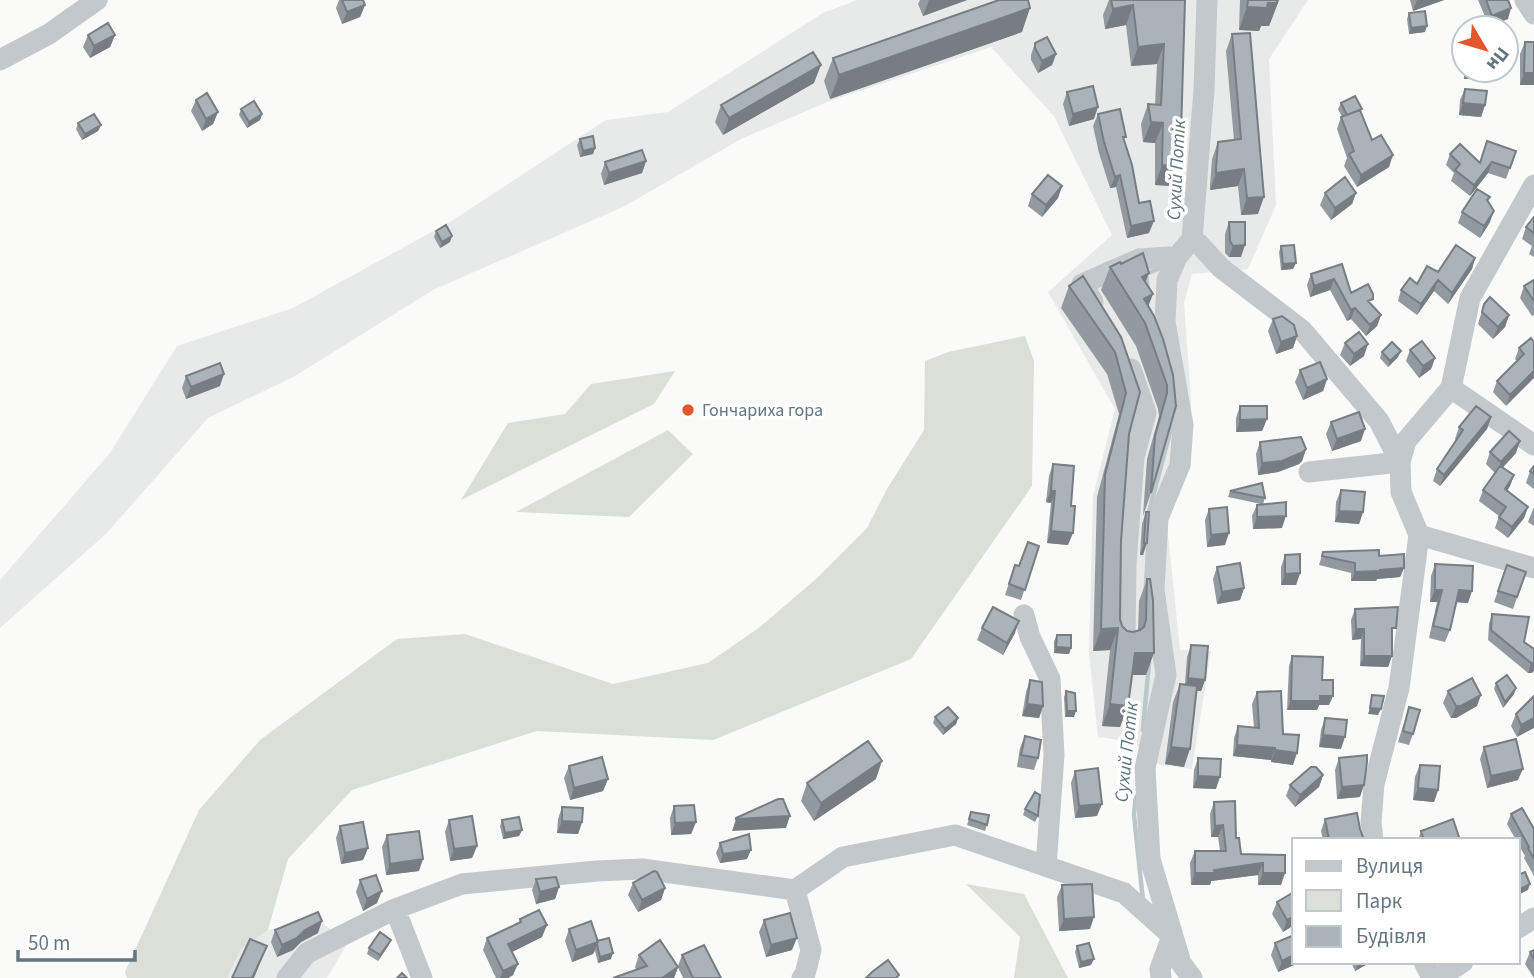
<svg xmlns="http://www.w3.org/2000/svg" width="1534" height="978" font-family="'Source Sans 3',sans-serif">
  <rect width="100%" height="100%" fill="#fafaf8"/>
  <path fill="#e8e9e9" d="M 857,0 L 1308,0 L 1269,59 L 1276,205 L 1248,269 L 1192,274 L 1184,303 L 1191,401 L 1191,466 L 1185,478 L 1167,524 L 1180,650 L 1211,651 L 1192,769 L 1160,765 L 1132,742 L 1098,737 L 1089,653 L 1093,496 L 1115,409 L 1048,292 L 1112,235 L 1054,116 L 991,47 L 827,102 L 741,139 L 623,207 L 433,290 L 295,376 L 208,418 L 107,533 L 0,628 L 0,580 L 110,453 L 177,346 L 293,308 L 450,222 L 606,120 L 668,112 L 823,13 Z
    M 316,917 L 347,944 L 327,978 L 227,978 L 241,949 L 268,930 Z"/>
  <path fill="#dadfd7" d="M 1025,336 L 1034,361 L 1032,486 L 911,659 L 713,740 L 537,731 L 352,790 L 288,859 L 268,930 L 241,949 L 227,978 L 127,978 L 125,972 L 199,810 L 260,740 L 397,639 L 465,634 L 613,684 L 708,663 L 760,627 L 816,579 L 867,528 L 887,489 L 924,430 L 925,361 L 948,352 Z
    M 675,371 L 654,404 L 461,500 L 508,423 L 565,414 L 591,384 Z
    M 668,430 L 693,454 L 629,517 L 516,512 Z
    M 966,884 L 1024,894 L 1068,978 L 1014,978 L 1020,937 Z"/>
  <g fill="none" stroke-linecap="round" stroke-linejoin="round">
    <path stroke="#bbc7cb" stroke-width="4.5" d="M 1148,291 L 1146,274 L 1165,266
      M 1148,516 L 1171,428 L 1170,419
      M 1143,730 L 1149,662
      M 1136,794 L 1134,815 L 1143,901"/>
    <path stroke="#c3c8cc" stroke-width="21" d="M 1525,0 L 1534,14
      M 0,60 L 49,34 L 97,0
      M 1192,239 L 1199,244 L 1221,268 L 1302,330 L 1379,421 L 1400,462
      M 1093,302 L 1082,284 L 1139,259 L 1169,257
      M 1451,388 L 1534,445
      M 1309,472 L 1400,462
      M 1419,535 L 1534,568
      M 1024,615 L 1030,637 L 1050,679 L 1054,755 L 1046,866
      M 1125,641 L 1126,564 L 1134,457 L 1146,413 L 1131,369
      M 1373,840 L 1371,822 L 1374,784 L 1399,688 L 1419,535 L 1401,492 L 1400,462 L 1406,441 L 1451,388 L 1470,298 L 1534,185
      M 795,890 L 811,950 L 805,974 L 802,978
      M 395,909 L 422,978
      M 1518,928 L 1534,918
      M 1424,962 L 1432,978
      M 287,978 L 307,953 L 395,909 L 462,884 L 597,871 L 642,869 L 795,890 L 843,857 L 955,835 L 1124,893 L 1172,936 L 1160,969 L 1161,978
      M 1192,978 L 1181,963 L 1150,859 L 1145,768 L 1166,675 L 1154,590 L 1158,518 L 1180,465 L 1183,425 L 1165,322 L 1167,280 L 1177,257 L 1192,239 L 1204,90 L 1207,0
      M 1438,978 L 1463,962"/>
  </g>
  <path fill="#929a9f" d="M 339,0 L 363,0 L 365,5 L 360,17 L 342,24 L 336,8 Z
    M 920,0 L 967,0 L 923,16 L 918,4 Z
    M 1109,0 L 1185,0 L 1173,186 L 1155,185 L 1155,143 L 1143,142 L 1141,124 L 1148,104 L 1155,105 L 1157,64 L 1131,66 L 1126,25 L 1105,29 L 1103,15 Z
    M 1240,0 L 1279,0 L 1269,26 L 1261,26 L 1259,31 L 1239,30 Z
    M 1410,0 L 1444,0 L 1413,11 Z
    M 1478,0 L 1508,0 L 1508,19 L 1489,26 Z
    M 1409,13 L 1425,32 L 1409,34 L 1407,19 Z
    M 1022,32 L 830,99 L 824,81 L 833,58 Z
    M 1232,34 L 1258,214 L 1241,215 L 1238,186 L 1210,190 L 1210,185 L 1212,159 L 1218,142 L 1234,140 L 1226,51 Z
    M 88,35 L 115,35 L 110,47 L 90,58 L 83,47 Z
    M 1525,42 L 1534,85 L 1520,85 L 1520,54 Z
    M 1035,43 L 1056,54 L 1052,65 L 1038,73 L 1031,60 L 1031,55 Z
    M 1464,56 L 1464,70 L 1494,70 L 1491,78 L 1464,79 Z
    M 814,83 L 723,135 L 715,122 L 721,105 Z
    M 1465,89 L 1485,105 L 1481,117 L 1459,115 L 1460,100 Z
    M 1067,92 L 1094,119 L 1069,126 L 1063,104 Z
    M 196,100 L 218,112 L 213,124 L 202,131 L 191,111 Z
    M 1341,103 L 1361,112 L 1372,140 L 1389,167 L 1357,187 L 1344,166 L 1347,158 L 1337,129 L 1341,117 L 1342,117 L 1338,109 Z
    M 241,109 L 262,114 L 260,120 L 247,128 L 239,115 Z
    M 1098,114 L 1124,141 L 1139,203 L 1149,233 L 1127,238 L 1116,187 L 1110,188 L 1099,153 L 1093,126 Z
    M 78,123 L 101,125 L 98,131 L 82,140 L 76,129 Z
    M 580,139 L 595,148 L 593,154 L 580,157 L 577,145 Z
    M 1516,151 L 1506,179 L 1488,173 L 1470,196 L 1451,181 L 1454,173 L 1446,165 L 1450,154 L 1480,162 Z
    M 646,161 L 642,173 L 604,185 L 601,174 L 605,162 Z
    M 1062,186 L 1058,198 L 1042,217 L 1028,206 L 1032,194 Z
    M 1325,193 L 1356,193 L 1352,204 L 1331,220 L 1320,205 Z
    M 1490,197 L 1488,201 L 1490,222 L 1480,238 L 1458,223 L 1462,212 Z
    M 1534,217 L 1534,257 L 1529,254 L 1532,246 L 1522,239 L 1526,227 Z
    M 1229,222 L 1241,257 L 1229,257 L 1225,253 L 1225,234 Z
    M 436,231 L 450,242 L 440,248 L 434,237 Z
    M 1281,246 L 1293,269 L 1281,270 L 1279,252 Z
    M 1475,258 L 1472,269 L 1448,304 L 1434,291 L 1417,315 L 1398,301 L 1401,290 L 1417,284 L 1438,272 Z
    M 1342,264 L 1351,293 L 1381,315 L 1377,326 L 1366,336 L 1351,319 L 1347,321 L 1330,290 L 1310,297 L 1307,285 L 1311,274 Z
    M 1110,267 L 1145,282 L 1153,294 L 1148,306 L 1173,375 L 1151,493 L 1143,516 L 1147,459 L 1159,416 L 1158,409 L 1136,346 L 1101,290 Z
    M 1083,276 L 1140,392 L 1129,434 L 1121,541 L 1120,619 L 1122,626 L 1127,631 L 1133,632 L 1138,631 L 1139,601 L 1147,579 L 1146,675 L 1132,675 L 1128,706 L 1120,727 L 1102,726 L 1110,650 L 1093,651 L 1097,497 L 1119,414 L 1107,374 L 1061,308 L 1069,286 Z
    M 1534,280 L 1534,315 L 1532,316 L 1520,298 L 1524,286 Z
    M 1484,304 L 1509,315 L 1505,327 L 1493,339 L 1478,324 Z
    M 1273,319 L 1297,336 L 1293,348 L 1276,354 L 1268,331 Z
    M 1534,342 L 1506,406 L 1493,392 L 1497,381 L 1517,361 L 1515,359 L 1519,348 Z
    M 1345,343 L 1364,356 L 1350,366 L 1340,355 Z
    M 1410,350 L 1435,358 L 1431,369 L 1419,378 L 1406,361 Z
    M 1382,352 L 1398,357 L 1388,367 L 1380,358 Z
    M 1300,370 L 1327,379 L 1323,391 L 1303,400 L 1295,382 Z
    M 186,376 L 220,386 L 186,399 L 182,388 Z
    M 1240,406 L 1267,419 L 1262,431 L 1236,432 L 1236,418 Z
    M 1491,417 L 1487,429 L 1440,486 L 1433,481 L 1437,469 L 1457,440 L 1455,439 L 1459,427 Z
    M 1331,422 L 1361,441 L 1332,451 L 1326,434 Z
    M 1260,442 L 1306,449 L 1302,461 L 1299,464 L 1278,472 L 1258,475 L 1256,454 Z
    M 1490,452 L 1516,453 L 1503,467 L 1514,475 L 1510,486 L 1507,491 L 1528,507 L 1524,518 L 1508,538 L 1495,528 L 1499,516 L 1479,501 L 1483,490 L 1495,473 L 1486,464 Z
    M 1053,464 L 1071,506 L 1068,545 L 1047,543 L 1051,503 L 1046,502 L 1049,476 Z
    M 1534,466 L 1534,489 L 1526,483 L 1530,471 Z
    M 1341,490 L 1363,512 L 1359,524 L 1335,522 L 1336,502 Z
    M 1230,491 L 1265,498 L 1263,504 L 1282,528 L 1253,529 L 1252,516 L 1257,505 L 1261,504 L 1228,497 Z
    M 1534,507 L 1534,526 L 1528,522 Z
    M 1209,509 L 1225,545 L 1207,547 L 1205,520 Z
    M 1146,512 L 1149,512 L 1143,555 L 1140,555 L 1142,524 Z
    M 1039,546 L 1021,600 L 1005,595 L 1015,565 L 1019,566 Z
    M 1323,552 L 1379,556 L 1404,568 L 1400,577 L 1377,579 L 1376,581 L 1351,581 L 1351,573 L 1319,565 Z
    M 1285,555 L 1300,573 L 1296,585 L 1281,585 L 1281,567 Z
    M 1435,564 L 1468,603 L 1456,602 L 1450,630 L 1445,642 L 1429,638 L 1437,602 L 1430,602 L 1431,576 Z
    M 1507,565 L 1526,572 L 1513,609 L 1494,602 Z
    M 1217,567 L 1244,588 L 1240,600 L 1217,604 L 1213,579 Z
    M 1355,609 L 1392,639 L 1392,656 L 1388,667 L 1360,666 L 1361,639 L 1352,640 L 1351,620 Z
    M 1492,614 L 1534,649 L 1532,673 L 1528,673 L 1488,640 L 1489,624 Z
    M 982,628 L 1015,633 L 1003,655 L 977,640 Z
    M 1057,635 L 1071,648 L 1069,654 L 1054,653 L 1054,641 Z
    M 1191,645 L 1205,680 L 1201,691 L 1197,691 L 1184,767 L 1165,764 L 1173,702 L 1180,684 L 1185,684 L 1187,657 Z
    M 1292,656 L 1322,680 L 1329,705 L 1319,705 L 1317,710 L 1287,710 L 1289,666 Z
    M 1030,680 L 1043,706 L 1039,718 L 1022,716 L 1026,692 Z
    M 1496,683 L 1516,688 L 1514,694 L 1503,708 L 1494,689 Z
    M 1066,691 L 1074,717 L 1065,717 L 1064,697 Z
    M 1448,691 L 1477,706 L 1456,718 L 1451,718 L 1443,703 Z
    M 1257,692 L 1283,734 L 1293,765 L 1271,762 L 1271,760 L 1233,756 L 1234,738 L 1238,726 L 1254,728 L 1252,704 Z
    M 1534,696 L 1517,737 L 1511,726 L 1516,714 Z
    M 1409,707 L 1413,734 L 1409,745 L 1398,742 Z
    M 935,717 L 958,718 L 956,724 L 943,735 L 933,723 Z
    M 1325,718 L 1341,749 L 1319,747 L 1321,730 Z
    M 1025,736 L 1038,758 L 1034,770 L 1017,767 L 1020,748 Z
    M 1484,747 L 1518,780 L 1487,788 L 1480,759 Z
    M 1198,758 L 1216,789 L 1193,788 L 1194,770 Z
    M 1339,758 L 1360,797 L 1337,799 L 1335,770 Z
    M 1420,765 L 1438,790 L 1434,802 L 1413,800 L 1415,777 Z
    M 569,766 L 608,779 L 603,791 L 570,800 L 564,778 Z
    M 1075,771 L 1097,816 L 1075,818 L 1071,783 Z
    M 1323,775 L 1319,787 L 1295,807 L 1286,796 L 1290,785 Z
    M 876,779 L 814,821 L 801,801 L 807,783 Z
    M 1214,802 L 1236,838 L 1241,854 L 1285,855 L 1281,885 L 1258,885 L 1258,875 L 1211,881 L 1210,885 L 1191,885 L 1190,863 L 1195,851 L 1220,851 L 1218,837 L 1211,837 L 1210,814 Z
    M 674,806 L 696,822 L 691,834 L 671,835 L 670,818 Z
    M 562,807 L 582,822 L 578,834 L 557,833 L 558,819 Z
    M 1025,809 L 1038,816 L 1035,822 L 1023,815 Z
    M 971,812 L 987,825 L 985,831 L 967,825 Z
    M 1511,814 L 1534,829 L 1534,876 L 1524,858 L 1525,856 L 1518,844 L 1518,840 L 1516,840 L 1507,824 Z
    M 1325,819 L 1360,829 L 1364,840 L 1323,840 L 1321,831 Z
    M 449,820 L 477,846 L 472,858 L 450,861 L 445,832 Z
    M 502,820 L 522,830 L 519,836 L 503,839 L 500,826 Z
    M 340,826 L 368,848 L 363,860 L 341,864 L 336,838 Z
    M 1421,831 L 1460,840 L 1418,840 Z
    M 387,835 L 419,871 L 386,875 L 382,847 Z
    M 720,843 L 747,859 L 720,863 L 716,853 Z
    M 536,879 L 559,887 L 555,899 L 536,904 L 532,890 Z
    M 360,880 L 377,903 L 363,911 L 356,892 Z
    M 633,883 L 665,888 L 661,900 L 638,912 L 628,895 Z
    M 1062,885 L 1090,929 L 1059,931 L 1057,897 Z
    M 1294,892 L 1294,925 L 1283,932 L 1272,914 L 1277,902 Z
    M 520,919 L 542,937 L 512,952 L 513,975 L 508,978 L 496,978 L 483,950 L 487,938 L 519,923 Z
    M 764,920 L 792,950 L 766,957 L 759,932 Z
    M 569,929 L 597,941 L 611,959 L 598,963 L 595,951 L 593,954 L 572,962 L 565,941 Z
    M 275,930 L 318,933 L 301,942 L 293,950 L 277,957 L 271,942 Z
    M 391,940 L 388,946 L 378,961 L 367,954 L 369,948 Z
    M 1275,943 L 1294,962 L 1301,962 L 1278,972 L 1271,955 Z
    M 1077,946 L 1091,965 L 1079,968 L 1075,952 Z
    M 1534,950 L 1534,978 L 1525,964 L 1530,952 Z
    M 639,955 L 678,966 L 682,955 L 721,978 L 683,978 L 678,967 L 674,978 L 636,970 L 635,967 Z
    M 1351,962 L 1371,962 L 1355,971 Z"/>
  <path fill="#777d82" d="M 929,0 L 967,0 L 923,16 Z
    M 1273,0 L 1279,0 L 1269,26 L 1261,26 L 1259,31 L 1239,30 L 1247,7 L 1268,3 Z
    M 1417,0 L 1444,0 L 1413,11 Z
    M 365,5 L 360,17 L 342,24 L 347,12 Z
    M 1133,5 L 1126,25 L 1105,29 L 1113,9 Z
    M 1030,8 L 1022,32 L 830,99 L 839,75 Z
    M 1511,8 L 1508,19 L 1489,26 L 1492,16 Z
    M 1427,26 L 1425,32 L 1409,34 L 1411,28 Z
    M 115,35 L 110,47 L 90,58 L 94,46 Z
    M 1164,44 L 1157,64 L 1131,66 L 1138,47 Z
    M 1056,54 L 1052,65 L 1038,73 L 1042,61 Z
    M 821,65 L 814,83 L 723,135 L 729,118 Z
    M 1467,70 L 1494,70 L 1491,78 L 1464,79 Z
    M 1524,73 L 1534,73 L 1534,85 L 1520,85 Z
    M 1463,103 L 1485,105 L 1481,117 L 1459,115 Z
    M 1098,107 L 1094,119 L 1069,126 L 1073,114 Z
    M 218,112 L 213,124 L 202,131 L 206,119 Z
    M 262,114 L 260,120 L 247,128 L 249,122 Z
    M 1151,122 L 1163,123 L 1155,143 L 1143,142 Z
    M 101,125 L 98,131 L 82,140 L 85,134 Z
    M 595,148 L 593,154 L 580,157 L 583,151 Z
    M 1393,155 L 1389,167 L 1357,187 L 1361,175 Z
    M 646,161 L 642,173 L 604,185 L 609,173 Z
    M 1492,162 L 1488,173 L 1470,196 L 1474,185 Z
    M 1162,165 L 1180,166 L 1173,186 L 1155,185 Z
    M 1244,169 L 1238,186 L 1210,190 L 1216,173 Z
    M 1120,175 L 1116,187 L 1110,188 L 1115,177 Z
    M 1062,186 L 1058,198 L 1042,217 L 1046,205 Z
    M 1356,193 L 1352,204 L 1331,220 L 1335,208 Z
    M 1264,197 L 1258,214 L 1241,215 L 1247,198 Z
    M 1494,211 L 1490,222 L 1480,238 L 1484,226 Z
    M 1154,221 L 1149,233 L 1127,238 L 1131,226 Z
    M 452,236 L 450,242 L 440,248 L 442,242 Z
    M 1245,245 L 1241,257 L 1229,257 L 1233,246 Z
    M 1475,258 L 1472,269 L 1448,304 L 1452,293 Z
    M 1296,263 L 1293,269 L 1281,270 L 1283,264 Z
    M 1149,273 L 1140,296 L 1142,277 Z
    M 1334,279 L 1330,290 L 1310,297 L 1314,286 Z
    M 1438,280 L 1434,291 L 1417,315 L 1421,304 Z
    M 1153,294 L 1144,317 L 1144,299 Z
    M 1355,308 L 1351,319 L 1347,321 L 1351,310 Z
    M 1381,315 L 1377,326 L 1366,336 L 1370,325 Z
    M 1509,315 L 1505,327 L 1493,339 L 1498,327 Z
    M 1297,336 L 1293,348 L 1276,354 L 1281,342 Z
    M 1368,344 L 1364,356 L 1350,366 L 1354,354 Z
    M 1401,351 L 1398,357 L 1388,367 L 1390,361 Z
    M 1435,358 L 1431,369 L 1419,378 L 1423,366 Z
    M 1534,371 L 1534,378 L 1506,406 L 1510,395 Z
    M 224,374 L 220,386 L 186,399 L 191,387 Z
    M 1327,379 L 1323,391 L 1303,400 L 1307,388 Z
    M 1491,417 L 1487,429 L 1440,486 L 1444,475 Z
    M 1267,419 L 1262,431 L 1236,432 L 1240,420 Z
    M 1365,429 L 1361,441 L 1332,451 L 1337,439 Z
    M 1520,441 L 1516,453 L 1497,474 L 1501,462 Z
    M 1306,449 L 1302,461 L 1299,464 L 1278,472 L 1258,475 L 1262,463 Z
    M 1514,475 L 1510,486 L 1501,500 L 1505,489 Z
    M 1051,491 L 1055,491 L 1051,503 L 1046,502 Z
    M 1528,507 L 1524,518 L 1508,538 L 1512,527 Z
    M 1339,511 L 1363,512 L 1359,524 L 1335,522 Z
    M 1286,516 L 1282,528 L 1253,529 L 1257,517 Z
    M 1051,531 L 1073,533 L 1068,545 L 1047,543 Z
    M 1229,533 L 1225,545 L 1207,547 L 1211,535 Z
    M 1144,543 L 1147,543 L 1143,555 L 1140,555 Z
    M 1404,568 L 1400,577 L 1377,579 L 1376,581 L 1351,581 L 1355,572 Z
    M 1300,573 L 1296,585 L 1281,585 L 1285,574 Z
    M 1244,588 L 1240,600 L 1217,604 L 1222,592 Z
    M 1435,590 L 1442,590 L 1437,602 L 1430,602 Z
    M 1459,590 L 1472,591 L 1468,603 L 1455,602 Z
    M 1019,621 L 1015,633 L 1003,655 L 1007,643 Z
    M 1118,628 L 1110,650 L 1093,651 L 1101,629 Z
    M 1356,629 L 1364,629 L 1361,639 L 1352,640 Z
    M 1056,647 L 1071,648 L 1069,654 L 1054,653 Z
    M 1135,653 L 1154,653 L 1146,675 L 1127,675 Z
    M 1364,656 L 1392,656 L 1388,667 L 1360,666 Z
    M 1531,663 L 1534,663 L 1534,671 L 1532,673 L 1528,673 Z
    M 1188,678 L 1205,680 L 1201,691 L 1184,690 Z
    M 1516,688 L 1514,694 L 1503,708 L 1505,702 Z
    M 1481,695 L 1477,706 L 1456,718 L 1451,718 L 1456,706 Z
    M 1320,696 L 1333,696 L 1329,705 L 1319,705 L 1317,710 L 1287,710 L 1291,701 Z
    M 1027,704 L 1043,706 L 1039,718 L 1022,716 Z
    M 1110,704 L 1128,706 L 1120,727 L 1102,726 Z
    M 1370,708 L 1381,709 L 1378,715 L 1368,714 Z
    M 1067,711 L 1076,711 L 1074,717 L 1065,717 Z
    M 958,718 L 956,724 L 943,735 L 945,729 Z
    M 1534,718 L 1534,728 L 1517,737 L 1521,725 Z
    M 1323,735 L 1345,737 L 1341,749 L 1319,747 Z
    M 1237,745 L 1275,748 L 1271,760 L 1233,756 Z
    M 1171,747 L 1190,749 L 1184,767 L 1165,764 Z
    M 1275,750 L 1297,753 L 1293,765 L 1271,762 Z
    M 882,761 L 876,779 L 814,821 L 821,803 Z
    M 1523,769 L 1518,780 L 1487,788 L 1491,776 Z
    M 1323,775 L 1319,787 L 1295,807 L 1300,795 Z
    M 1198,776 L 1220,777 L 1216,789 L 1193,788 Z
    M 608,779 L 603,791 L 570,800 L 574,788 Z
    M 1364,785 L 1360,797 L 1337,799 L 1342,787 Z
    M 1418,788 L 1438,790 L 1434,802 L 1413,800 Z
    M 1102,804 L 1097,816 L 1075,818 L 1079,806 Z
    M 790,816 L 786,828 L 732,831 L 736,819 Z
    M 562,821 L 582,822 L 578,834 L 557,833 Z
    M 696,822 L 691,834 L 671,835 L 675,823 Z
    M 1223,825 L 1218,837 L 1211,837 L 1215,826 Z
    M 522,830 L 519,836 L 503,839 L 505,833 Z
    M 477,846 L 472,858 L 450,861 L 454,849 Z
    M 368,848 L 363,860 L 341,864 L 345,853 Z
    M 751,850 L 747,859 L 720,863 L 723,854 Z
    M 423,859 L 419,871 L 386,875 L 390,864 Z
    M 1263,863 L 1258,875 L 1211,881 L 1210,885 L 1191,885 L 1195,873 Z
    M 1263,873 L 1285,873 L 1281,885 L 1258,885 Z
    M 1530,884 L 1528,890 L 1518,895 L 1518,890 Z
    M 559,887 L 555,899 L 536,904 L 540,892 Z
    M 665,888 L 661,900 L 638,912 L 642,900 Z
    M 382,891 L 377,903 L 363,911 L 367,899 Z
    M 1294,916 L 1294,925 L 1283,932 L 1287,920 Z
    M 1094,917 L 1090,929 L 1059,931 L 1064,919 Z
    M 322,921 L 318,933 L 301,942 L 293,950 L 277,957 L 282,945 L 305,930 Z
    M 547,925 L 542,937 L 504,956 L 508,944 Z
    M 797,938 L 792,950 L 766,957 L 771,945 Z
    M 391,940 L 388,946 L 378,961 L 380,955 Z
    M 598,942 L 593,954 L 572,962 L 576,950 Z
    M 267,946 L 254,978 L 252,978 Z
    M 613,953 L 611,959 L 598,963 L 600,957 Z
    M 1294,955 L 1294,962 L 1301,962 L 1278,972 L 1282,961 Z
    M 1094,959 L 1091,965 L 1079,968 L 1081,962 Z
    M 1359,962 L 1371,962 L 1355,971 Z
    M 518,964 L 513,975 L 508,978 L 500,978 L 503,971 Z
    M 678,967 L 674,978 L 662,978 Z"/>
  <path fill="#aab3b9" stroke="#777d82" stroke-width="2" d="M 342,0 L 363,0 L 365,5 L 347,12 Z
    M 999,0 L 1028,0 L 1030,8 L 839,75 L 833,58 Z
    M 1111,0 L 1185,0 L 1180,166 L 1162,165 L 1163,123 L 1151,122 L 1148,104 L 1161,105 L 1164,44 L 1138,47 L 1133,5 L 1113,9 Z
    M 1248,0 L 1277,0 L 1277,3 L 1268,3 L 1267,8 L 1247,7 Z
    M 1486,0 L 1508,0 L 1511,8 L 1492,16 Z
    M 1425,11 L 1427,26 L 1411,28 L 1409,13 Z
    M 108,23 L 115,35 L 94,46 L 88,35 Z
    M 1250,33 L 1264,197 L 1247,198 L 1244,169 L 1216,173 L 1216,168 L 1218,142 L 1241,139 L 1232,34 Z
    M 1047,37 L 1056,54 L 1042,61 L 1035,48 L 1035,43 Z
    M 1525,42 L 1534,42 L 1534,73 L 1524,73 Z
    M 813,52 L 821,65 L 729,118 L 721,105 Z
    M 1093,86 L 1098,107 L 1073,114 L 1067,92 Z
    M 1465,89 L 1487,91 L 1485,105 L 1463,103 Z
    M 207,93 L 218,112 L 206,119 L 196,100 Z
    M 1355,96 L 1362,109 L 1347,115 L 1341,103 Z
    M 254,101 L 262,114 L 249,122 L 241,109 Z
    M 1120,109 L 1126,137 L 1123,137 L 1132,165 L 1139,203 L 1150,201 L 1154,221 L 1131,226 L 1120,175 L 1115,177 L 1104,142 L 1098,114 Z
    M 1360,110 L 1372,140 L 1381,135 L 1393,155 L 1361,175 L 1349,154 L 1354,151 L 1341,117 Z
    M 94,114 L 101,125 L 85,134 L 78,123 Z
    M 593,136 L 595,148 L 583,151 L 580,139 Z
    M 1487,141 L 1516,151 L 1510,168 L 1492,162 L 1474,185 L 1455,170 L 1460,164 L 1450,154 L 1460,144 L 1480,163 Z
    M 642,150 L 646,161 L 609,173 L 605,162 Z
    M 1048,175 L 1062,186 L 1046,205 L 1032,194 Z
    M 1345,177 L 1356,193 L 1335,208 L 1325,193 Z
    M 1477,189 L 1490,197 L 1487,200 L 1494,211 L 1484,226 L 1462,212 Z
    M 1534,217 L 1534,233 L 1526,227 Z
    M 1229,222 L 1245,222 L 1245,245 L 1233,246 L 1230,241 Z
    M 446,225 L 452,236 L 442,242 L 436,231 Z
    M 1294,245 L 1296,263 L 1283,264 L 1281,246 Z
    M 1456,245 L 1475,258 L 1452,293 L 1438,280 L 1421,304 L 1401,290 L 1410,278 L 1417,284 L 1427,266 L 1438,272 Z
    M 1143,253 L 1149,273 L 1142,277 L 1153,294 L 1144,299 L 1154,316 L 1163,339 L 1173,375 L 1176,406 L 1151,493 L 1155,436 L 1167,393 L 1167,385 L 1145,323 L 1110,267 L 1120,262 L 1121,264 Z
    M 1342,264 L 1351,293 L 1368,284 L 1373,294 L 1373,299 L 1368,301 L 1381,315 L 1370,325 L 1355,308 L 1351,310 L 1334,279 L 1314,286 L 1311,274 Z
    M 1083,276 L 1121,337 L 1140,392 L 1129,434 L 1121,541 L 1120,619 L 1122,626 L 1127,631 L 1133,632 L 1140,630 L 1144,627 L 1146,620 L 1147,579 L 1150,579 L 1153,600 L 1154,653 L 1135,653 L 1128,706 L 1110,704 L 1118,628 L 1101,629 L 1105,475 L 1126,393 L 1115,352 L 1069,286 Z
    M 1534,280 L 1534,301 L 1524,286 Z
    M 1490,297 L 1509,315 L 1498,327 L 1482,312 L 1484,304 Z
    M 1282,316 L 1294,325 L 1297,336 L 1281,342 L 1273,319 Z
    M 1359,332 L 1368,344 L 1354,354 L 1345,343 Z
    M 1531,338 L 1534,342 L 1534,371 L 1510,395 L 1497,381 L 1524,354 L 1519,348 Z
    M 1422,341 L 1435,358 L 1423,366 L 1410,350 Z
    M 1392,342 L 1401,351 L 1390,361 L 1382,352 Z
    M 1320,362 L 1327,379 L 1307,388 L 1300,370 Z
    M 220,363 L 224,374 L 191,387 L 186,376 Z
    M 1240,406 L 1267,406 L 1267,419 L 1240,420 Z
    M 1476,406 L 1491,417 L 1444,475 L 1437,469 L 1463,430 L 1459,427 Z
    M 1359,412 L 1365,429 L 1337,439 L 1331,422 Z
    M 1509,431 L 1520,441 L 1501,462 L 1490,452 Z
    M 1301,437 L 1306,449 L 1303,452 L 1282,461 L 1262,463 L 1260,442 Z
    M 1053,464 L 1074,466 L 1071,506 L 1075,506 L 1073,533 L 1051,531 L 1055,491 L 1051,491 Z
    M 1500,466 L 1514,475 L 1505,489 L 1528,507 L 1512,527 L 1499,517 L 1506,507 L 1483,490 Z
    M 1534,466 L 1534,474 L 1530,471 Z
    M 1262,483 L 1265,498 L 1230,491 Z
    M 1341,490 L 1365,492 L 1363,512 L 1339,511 Z
    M 1286,502 L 1286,516 L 1257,517 L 1257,505 Z
    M 1227,507 L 1229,533 L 1211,535 L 1209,509 Z
    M 1146,512 L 1149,512 L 1147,543 L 1144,543 Z
    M 1028,542 L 1039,546 L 1025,590 L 1009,584 L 1015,565 L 1019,566 Z
    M 1379,550 L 1379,556 L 1404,554 L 1404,568 L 1380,570 L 1380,571 L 1355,572 L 1355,563 L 1322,556 L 1323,552 Z
    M 1300,554 L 1300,573 L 1285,574 L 1285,555 Z
    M 1240,563 L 1244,588 L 1222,592 L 1217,567 Z
    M 1435,564 L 1473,566 L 1472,591 L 1459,590 L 1450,630 L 1433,626 L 1442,590 L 1435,590 Z
    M 1507,565 L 1526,572 L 1517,597 L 1498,591 Z
    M 993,607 L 1019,621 L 1007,643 L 982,628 Z
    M 1398,607 L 1396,628 L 1392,628 L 1392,656 L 1364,656 L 1364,629 L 1356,629 L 1355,609 Z
    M 1492,614 L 1529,617 L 1524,642 L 1534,649 L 1534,663 L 1531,663 L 1491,630 Z
    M 1057,635 L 1071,635 L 1071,648 L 1056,647 Z
    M 1191,645 L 1208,646 L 1205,680 L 1188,678 Z
    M 1292,656 L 1323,657 L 1322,680 L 1333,680 L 1333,696 L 1320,696 L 1320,701 L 1291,701 Z
    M 1507,675 L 1516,688 L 1505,702 L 1496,683 Z
    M 1472,678 L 1481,695 L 1461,706 L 1456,706 L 1448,691 Z
    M 1030,680 L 1042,682 L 1043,706 L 1027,704 Z
    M 1180,684 L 1197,686 L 1190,749 L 1171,747 Z
    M 1066,691 L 1075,693 L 1076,711 L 1067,711 Z
    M 1281,691 L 1283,734 L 1299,735 L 1297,753 L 1275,750 L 1275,748 L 1237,745 L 1238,726 L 1259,728 L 1257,692 Z
    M 1372,695 L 1384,696 L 1381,709 L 1370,708 Z
    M 1534,696 L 1534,718 L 1521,725 L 1516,714 Z
    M 948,707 L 958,718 L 945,729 L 935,717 Z
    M 1409,707 L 1420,710 L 1413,734 L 1403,731 Z
    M 1325,718 L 1347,720 L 1345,737 L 1323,735 Z
    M 1025,736 L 1041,740 L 1038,758 L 1021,755 Z
    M 1516,739 L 1523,769 L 1491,776 L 1484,747 Z
    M 868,741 L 882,761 L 821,803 L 807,783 Z
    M 1367,755 L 1367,762 L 1364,785 L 1342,787 L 1339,758 Z
    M 602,757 L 608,779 L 574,788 L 569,766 Z
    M 1198,758 L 1221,759 L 1220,777 L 1198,776 Z
    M 1420,765 L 1440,766 L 1438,790 L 1418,788 Z
    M 1311,767 L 1316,767 L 1323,775 L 1300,795 L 1290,785 Z
    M 1098,768 L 1102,804 L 1079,806 L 1075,771 Z
    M 1035,792 L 1040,795 L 1038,816 L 1025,809 Z
    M 778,799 L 783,799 L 790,816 L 736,819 L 736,818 Z
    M 1235,801 L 1236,838 L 1239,838 L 1241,854 L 1285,855 L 1285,873 L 1263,873 L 1263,863 L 1214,870 L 1215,873 L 1195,873 L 1195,851 L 1226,851 L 1223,825 L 1215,826 L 1214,802 Z
    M 694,805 L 696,822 L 675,823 L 674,806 Z
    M 562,807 L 583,808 L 582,822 L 562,821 Z
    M 1522,808 L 1534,829 L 1534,859 L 1528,848 L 1529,847 L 1511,814 Z
    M 971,812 L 989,815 L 987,825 L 969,819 Z
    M 1357,813 L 1360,829 L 1364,840 L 1329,840 L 1325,819 Z
    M 472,816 L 477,846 L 454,849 L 449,820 Z
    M 519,817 L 522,830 L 505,833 L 502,820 Z
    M 1453,819 L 1460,840 L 1424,840 L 1421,831 Z
    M 363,822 L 368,848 L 345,853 L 340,826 Z
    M 419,831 L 423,859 L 390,864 L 387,835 Z
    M 749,834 L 751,850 L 723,854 L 720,843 Z
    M 654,871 L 657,872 L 665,888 L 642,900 L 633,883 Z
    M 1525,872 L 1530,884 L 1518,890 L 1518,875 Z
    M 376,875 L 382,891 L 367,899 L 360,880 Z
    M 556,877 L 559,887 L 540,892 L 536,879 Z
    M 1092,884 L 1094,917 L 1064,919 L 1062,885 Z
    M 1294,892 L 1294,916 L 1287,920 L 1277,902 Z
    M 539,910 L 547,925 L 508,944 L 518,964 L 503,971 L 487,938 L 521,922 L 520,919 Z
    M 318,912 L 322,921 L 305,930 L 297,938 L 282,945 L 275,930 Z
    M 790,913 L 797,938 L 771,945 L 764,920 Z
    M 591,921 L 598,942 L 576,950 L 569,929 Z
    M 380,932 L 391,940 L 380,955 L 369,948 Z
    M 1294,935 L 1294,955 L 1282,961 L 1275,943 Z
    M 609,938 L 613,953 L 600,957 L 597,945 L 597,941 Z
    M 250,939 L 267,946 L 252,978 L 232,978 Z
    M 660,940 L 678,967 L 662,978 L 613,978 L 647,966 L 639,955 Z
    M 1089,943 L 1094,959 L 1081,962 L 1077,946 Z
    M 704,945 L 721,978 L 693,978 L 682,955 Z
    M 1534,950 L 1534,959 L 1530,952 Z
    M 888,960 L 899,975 L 896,978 L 866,978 L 872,972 Z
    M 402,973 L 407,978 L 397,978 Z"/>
  <circle fill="#e4572e" stroke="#fff" stroke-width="2.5" cx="688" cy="410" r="7"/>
  <g text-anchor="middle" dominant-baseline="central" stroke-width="7" stroke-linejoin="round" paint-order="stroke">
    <g font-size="18" fill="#657683" stroke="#fff" text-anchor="start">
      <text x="702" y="410">Гончариха гора</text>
    </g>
    <g font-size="19" font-style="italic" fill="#60757c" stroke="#fff">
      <text transform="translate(1177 170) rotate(-87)">Сухий Потік</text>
      <text transform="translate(1127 752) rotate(-84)">Сухий Потік</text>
    </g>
  </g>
  <rect x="1292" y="838" width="228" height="126" fill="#ffffff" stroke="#c1c8cd" stroke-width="2"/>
  <rect x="1306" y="861" width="35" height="10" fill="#c3c8cc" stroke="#c1c8cd" stroke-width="2"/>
  <text x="1356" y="873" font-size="21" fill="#657683">Вулиця</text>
  <rect x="1306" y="890" width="35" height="21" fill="#dadfd7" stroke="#c1c8cd" stroke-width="2"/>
  <text x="1356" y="908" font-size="21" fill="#657683">Парк</text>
  <rect x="1306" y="926" width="35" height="21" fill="#aab3b9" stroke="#c1c8cd" stroke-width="2"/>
  <text x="1356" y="943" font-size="21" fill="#657683">Будівля</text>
  <g transform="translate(1485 49) rotate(128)"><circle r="33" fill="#ffffff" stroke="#c1c8cd" stroke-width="2"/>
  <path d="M0-5L12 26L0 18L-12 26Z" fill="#e4572e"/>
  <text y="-10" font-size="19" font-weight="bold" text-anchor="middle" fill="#657683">Пн</text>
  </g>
  <path d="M18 950v10h117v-10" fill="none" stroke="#657683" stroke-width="3.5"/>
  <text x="28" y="950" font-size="21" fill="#657683" stroke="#ffffff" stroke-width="5" paint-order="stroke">50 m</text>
</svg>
